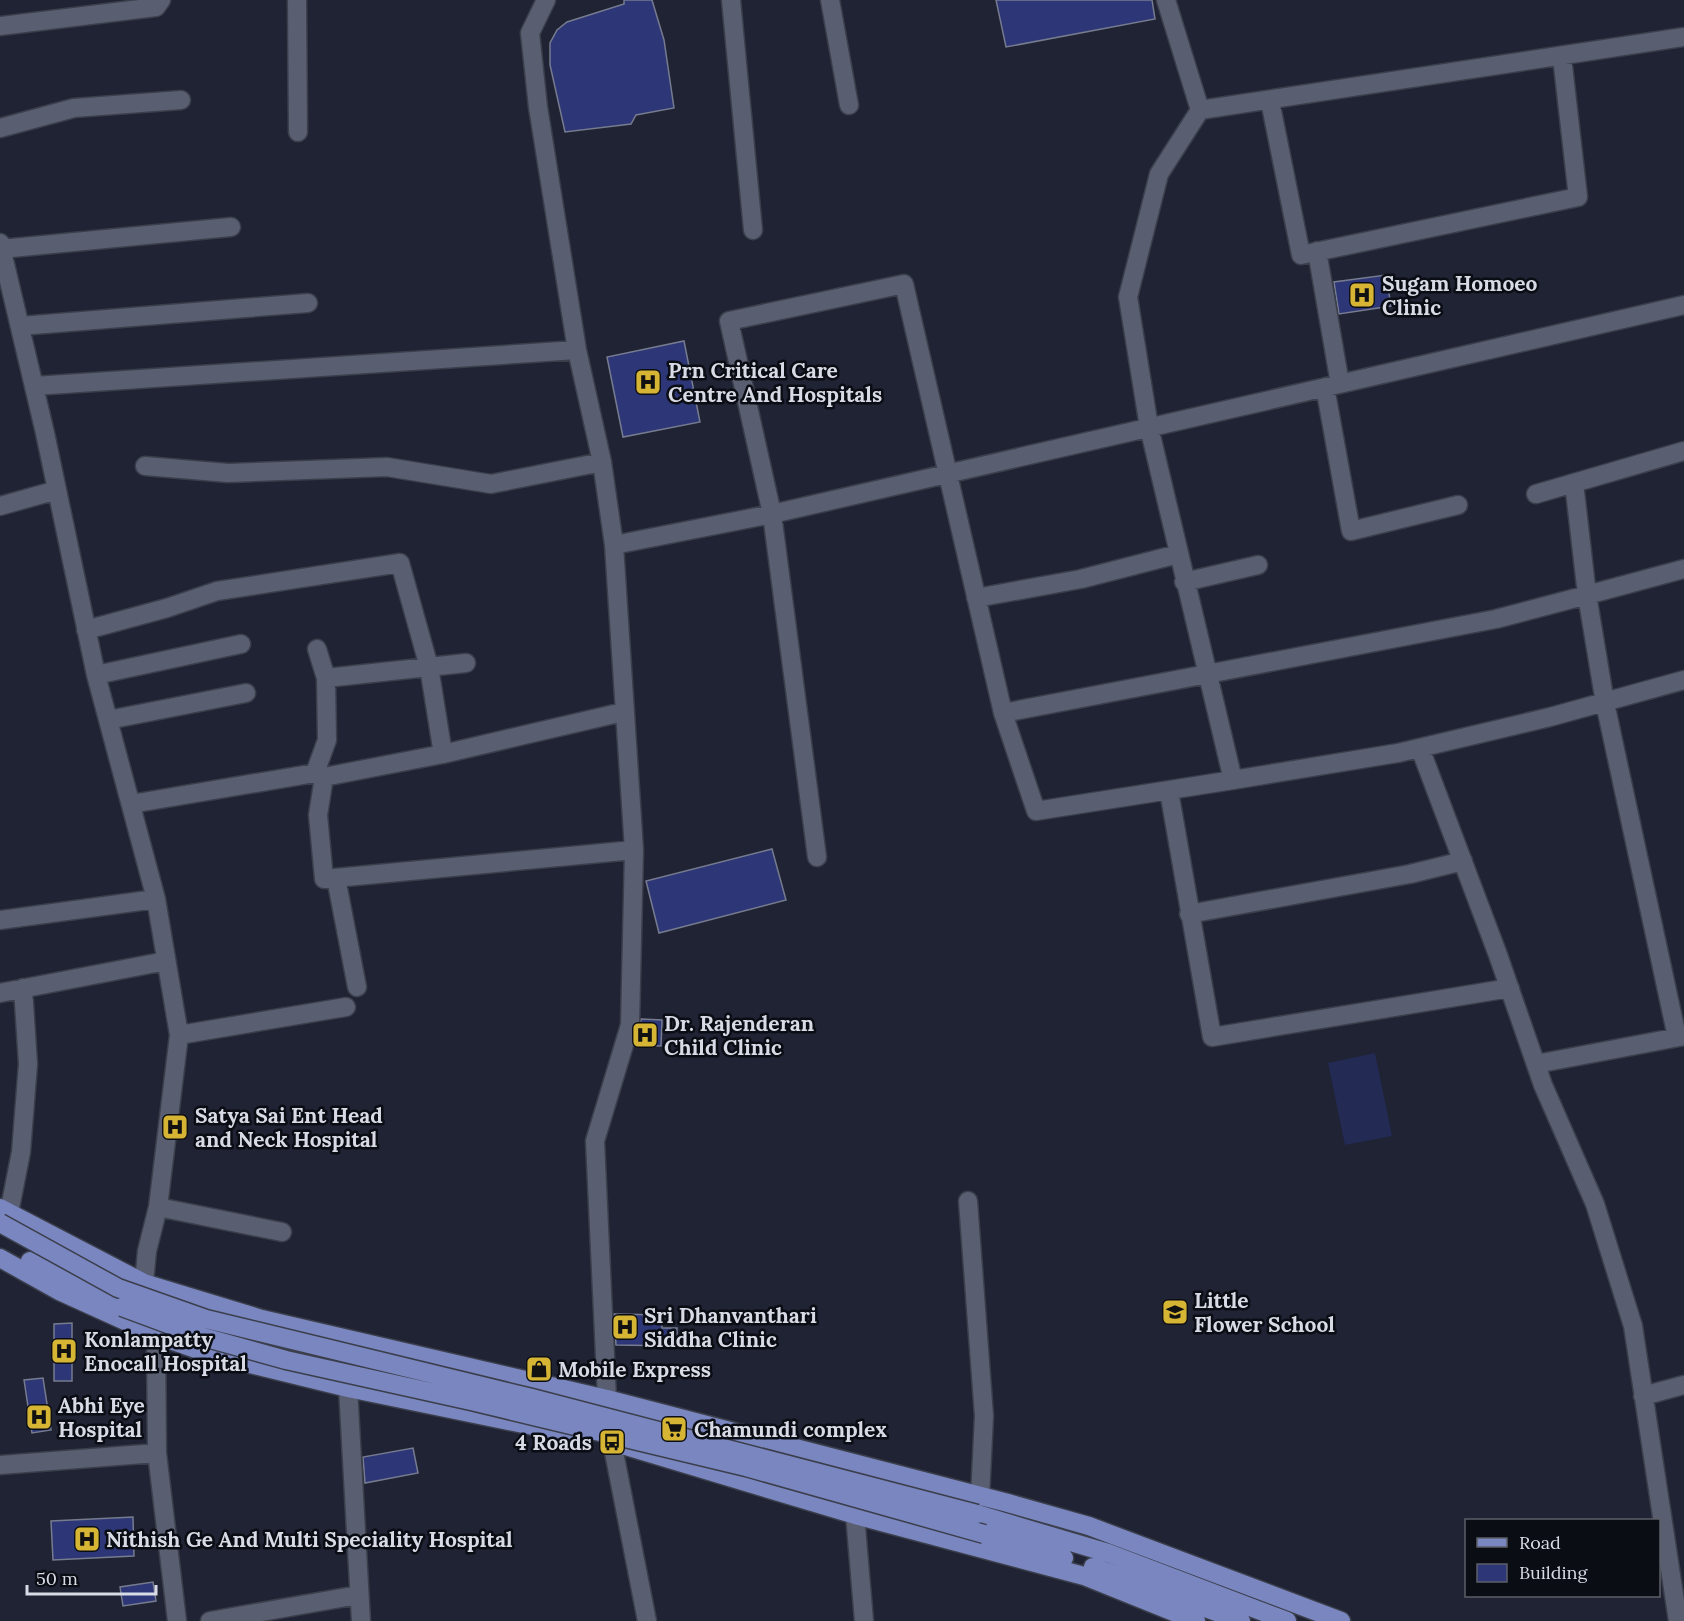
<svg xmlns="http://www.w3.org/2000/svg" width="1684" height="1621" font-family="Lora,serif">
  <rect width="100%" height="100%" fill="#1f2333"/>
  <path fill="#232a53" d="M 1375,1053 L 1392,1136 L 1345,1145 L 1328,1063 Z"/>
  <path fill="#2d3777" stroke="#767b8e" stroke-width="1.5" d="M 624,0 L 652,0 L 664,40 L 674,108 L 636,115 L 631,124 L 565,132 L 550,65 L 550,43 L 557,30 L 567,22 L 624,4 Z
    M 996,0 L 1152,0 L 1155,19 L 1006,47 Z
    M 1386,275 L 1391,306 L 1339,314 L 1334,282 Z
    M 684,341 L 700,422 L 623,437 L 607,357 Z
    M 772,849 L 786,900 L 659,933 L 646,881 Z
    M 641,1019 L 662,1020 L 661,1046 L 636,1045 Z
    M 614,1314 L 662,1315 L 662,1328 L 677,1328 L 677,1346 L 616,1345 Z
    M 72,1323 L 72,1381 L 54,1381 L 54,1324 Z
    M 43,1378 L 51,1430 L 32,1433 L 24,1380 Z
    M 413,1448 L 418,1473 L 365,1483 L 363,1457 Z
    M 133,1517 L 134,1556 L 53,1560 L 51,1521 Z
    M 153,1582 L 156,1601 L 123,1606 L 120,1587 Z"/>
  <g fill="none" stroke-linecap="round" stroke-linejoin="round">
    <defs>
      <path id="minor" d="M 297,0 L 298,132
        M 546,0 L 530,33 L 538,107 L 577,350 L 602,462 L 614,545 L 634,850 L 630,1025 L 595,1141 L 607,1399 L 612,1442 L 647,1621
        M 731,0 L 753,230
        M 830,0 L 849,105
        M 1166,0 L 1200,110 L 1159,174 L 1128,297 L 1149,427 L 1233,780 L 1398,753 L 1550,717 L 1684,680
        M 0,26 L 156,7 L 161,0
        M 1270,101 L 1301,255 L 1578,197 L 1562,57
        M 1200,110 L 1684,37
        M 0,128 L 74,108 L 181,100
        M 0,243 L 45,433 L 96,675 L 156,899 L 179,1035 L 158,1207 L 147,1251 L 144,1283
        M 1,249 L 231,227
        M 1317,251 L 1340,384
        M 20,326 L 308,303
        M 34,386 L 577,350
        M 1325,387 L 1351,531 L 1458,505
        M 145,466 L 228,473 L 387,467 L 491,484 L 602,462
        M 1536,494 L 1684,451
        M 0,506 L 57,490
        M 614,545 L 772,514 L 1684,305
        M 1184,582 L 1258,565
        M 976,598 L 1081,579 L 1178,554
        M 86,630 L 167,608 L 217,591 L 400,563 L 429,667 L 443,754
        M 96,675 L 241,644
        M 326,678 L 466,663
        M 1003,713 L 1496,619 L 1587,595 L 1574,483
        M 108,720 L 246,693
        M 1420,748 L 1498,955 L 1543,1085 L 1595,1204 L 1633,1326 L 1678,1621
        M 315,773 L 327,740 L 326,678 L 317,649
        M 324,777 L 318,815 L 324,879 L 634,850
        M 1169,791 L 1212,1037 L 1510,988
        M 131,804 L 315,773 L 324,777 L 443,754 L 623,712
        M 817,857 L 772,514 L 729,321 L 904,284 L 1003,713 L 1036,811 L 1233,780
        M 336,878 L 357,987
        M 1189,914 L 1410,874 L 1463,861
        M 0,920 L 156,899
        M 0,993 L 166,961
        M 179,1035 L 346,1007
        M 1677,1037 L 1605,703 L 1587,595 L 1684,569
        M 1536,1064 L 1684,1036
        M 968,1201 L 984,1416 L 980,1497
        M 158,1207 L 282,1232
        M 9,1213 L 21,1152 L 28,1064 L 23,988
        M 156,1335 L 157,1453 L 177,1621
        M 348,1388 L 361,1621
        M 1643,1396 L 1684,1385
        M 0,1465 L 157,1453
        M 855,1515 L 864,1621
        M 210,1621 L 358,1595"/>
      <path id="major" d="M 0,1208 L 144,1283 L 262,1319 L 607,1399 L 1008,1503 L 1089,1526 L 1341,1621
        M 0,1258 L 59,1291 L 156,1335 L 213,1355 L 348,1388 L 577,1435
        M 30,1261 L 121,1306
        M 622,1445 L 855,1515 L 1084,1576 L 1196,1621
        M 977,1514 L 1108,1553 L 1287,1621
        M 984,1534 L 1064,1558
        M 1093,1567 L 1241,1621"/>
    </defs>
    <use href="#minor" stroke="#3b3e4b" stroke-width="21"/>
    <use href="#major" stroke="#3b3e4b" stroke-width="21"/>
    <use href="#minor" stroke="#595e70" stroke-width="18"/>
    <use href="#major" stroke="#7986bf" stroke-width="18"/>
    <defs>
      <path id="major-bridge" d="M 0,1223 L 118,1288 L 206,1319 L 532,1398 L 977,1514
        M 122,1307 L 203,1337 L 286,1360 L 471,1401 L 746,1467 L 984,1534"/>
    </defs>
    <use href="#major-bridge" stroke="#3b3e4b" stroke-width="21" stroke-linecap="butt"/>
    <use href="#major-bridge" stroke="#7986bf" stroke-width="18"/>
  </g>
  <defs>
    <symbol id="hospital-square" viewBox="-11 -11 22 22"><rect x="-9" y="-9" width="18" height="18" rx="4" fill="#d6b534" stroke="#0b0d14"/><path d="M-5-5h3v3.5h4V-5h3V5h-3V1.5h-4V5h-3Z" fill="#111"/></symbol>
    <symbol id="school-square" viewBox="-11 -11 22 22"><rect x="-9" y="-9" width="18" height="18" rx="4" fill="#d6b534" stroke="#0b0d14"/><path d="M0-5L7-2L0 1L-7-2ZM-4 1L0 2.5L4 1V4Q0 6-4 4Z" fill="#111"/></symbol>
    <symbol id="shop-square" viewBox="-11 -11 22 22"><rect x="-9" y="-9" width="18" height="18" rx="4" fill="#d6b534" stroke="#0b0d14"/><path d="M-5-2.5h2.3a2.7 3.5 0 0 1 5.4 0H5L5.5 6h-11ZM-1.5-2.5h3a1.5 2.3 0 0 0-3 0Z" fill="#111"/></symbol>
    <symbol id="supermarket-square" viewBox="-11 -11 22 22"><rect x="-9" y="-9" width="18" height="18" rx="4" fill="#d6b534" stroke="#0b0d14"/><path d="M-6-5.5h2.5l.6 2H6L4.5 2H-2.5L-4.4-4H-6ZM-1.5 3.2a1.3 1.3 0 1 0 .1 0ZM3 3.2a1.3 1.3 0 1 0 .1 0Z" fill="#111"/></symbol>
    <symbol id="bus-square" viewBox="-11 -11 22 22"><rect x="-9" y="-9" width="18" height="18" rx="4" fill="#d6b534" stroke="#0b0d14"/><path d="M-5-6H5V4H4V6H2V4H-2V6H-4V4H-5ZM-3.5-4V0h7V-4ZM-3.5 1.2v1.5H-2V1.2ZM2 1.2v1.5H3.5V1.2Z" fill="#111"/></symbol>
  </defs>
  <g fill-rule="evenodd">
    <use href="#hospital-square" x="1347" y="280" width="30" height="30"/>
    <use href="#hospital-square" x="633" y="367" width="30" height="30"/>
    <use href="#hospital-square" x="630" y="1020" width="30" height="30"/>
    <use href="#hospital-square" x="160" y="1112" width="30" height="30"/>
    <use href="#school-square" x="1160" y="1297" width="30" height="30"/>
    <use href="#hospital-square" x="610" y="1312" width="30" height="30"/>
    <use href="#hospital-square" x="49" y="1336" width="30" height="30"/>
    <use href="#shop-square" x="524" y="1354" width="30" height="30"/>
    <use href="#hospital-square" x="24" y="1402" width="30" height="30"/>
    <use href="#supermarket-square" x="659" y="1414" width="30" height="30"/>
    <use href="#bus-square" x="597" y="1427" width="30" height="30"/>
    <use href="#hospital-square" x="72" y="1524" width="30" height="30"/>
  </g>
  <g text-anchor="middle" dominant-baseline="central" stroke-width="5" stroke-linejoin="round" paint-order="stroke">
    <g font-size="21" font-weight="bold" fill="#d8dbe5" stroke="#0b0d14" text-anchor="start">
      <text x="1382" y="283">Sugam Homoeo<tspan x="1382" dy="24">Clinic</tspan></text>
      <text x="668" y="370">Prn Critical Care<tspan x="668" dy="24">Centre And Hospitals</tspan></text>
      <text x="664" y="1023">Dr. Rajenderan<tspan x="664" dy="24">Child Clinic</tspan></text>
      <text x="195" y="1115">Satya Sai Ent Head<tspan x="195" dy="24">and Neck Hospital</tspan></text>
      <text x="1194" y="1300">Little<tspan x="1194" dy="24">Flower School</tspan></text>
      <text x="644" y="1315">Sri Dhanvanthari<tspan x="644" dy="24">Siddha Clinic</tspan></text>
      <text x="84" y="1339">Konlampatty<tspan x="84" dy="24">Enocall Hospital</tspan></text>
      <text x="558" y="1369">Mobile Express</text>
      <text x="58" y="1405">Abhi Eye<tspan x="58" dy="24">Hospital</tspan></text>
      <text x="694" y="1429">Chamundi complex</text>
      <text x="592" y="1442" text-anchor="end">4 Roads</text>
      <text x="106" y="1539">Nithish Ge And Multi Speciality Hospital</text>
    </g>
  </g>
  <rect x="1465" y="1519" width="195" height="78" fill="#0b0d14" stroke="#5d5f68" stroke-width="1.5"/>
  <rect x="1477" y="1538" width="30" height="9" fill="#7986bf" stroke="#5d5f68" stroke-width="1.5"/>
  <text x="1519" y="1549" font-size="18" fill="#d8dbe5">Road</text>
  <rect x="1477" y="1564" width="30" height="18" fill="#2d3777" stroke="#5d5f68" stroke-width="1.5"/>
  <text x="1519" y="1579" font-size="18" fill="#d8dbe5">Building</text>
  <path d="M27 1585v9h129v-9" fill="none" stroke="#d8dbe5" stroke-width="3"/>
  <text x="36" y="1585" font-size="18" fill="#d8dbe5" stroke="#0b0d14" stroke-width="4.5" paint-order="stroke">50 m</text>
</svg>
